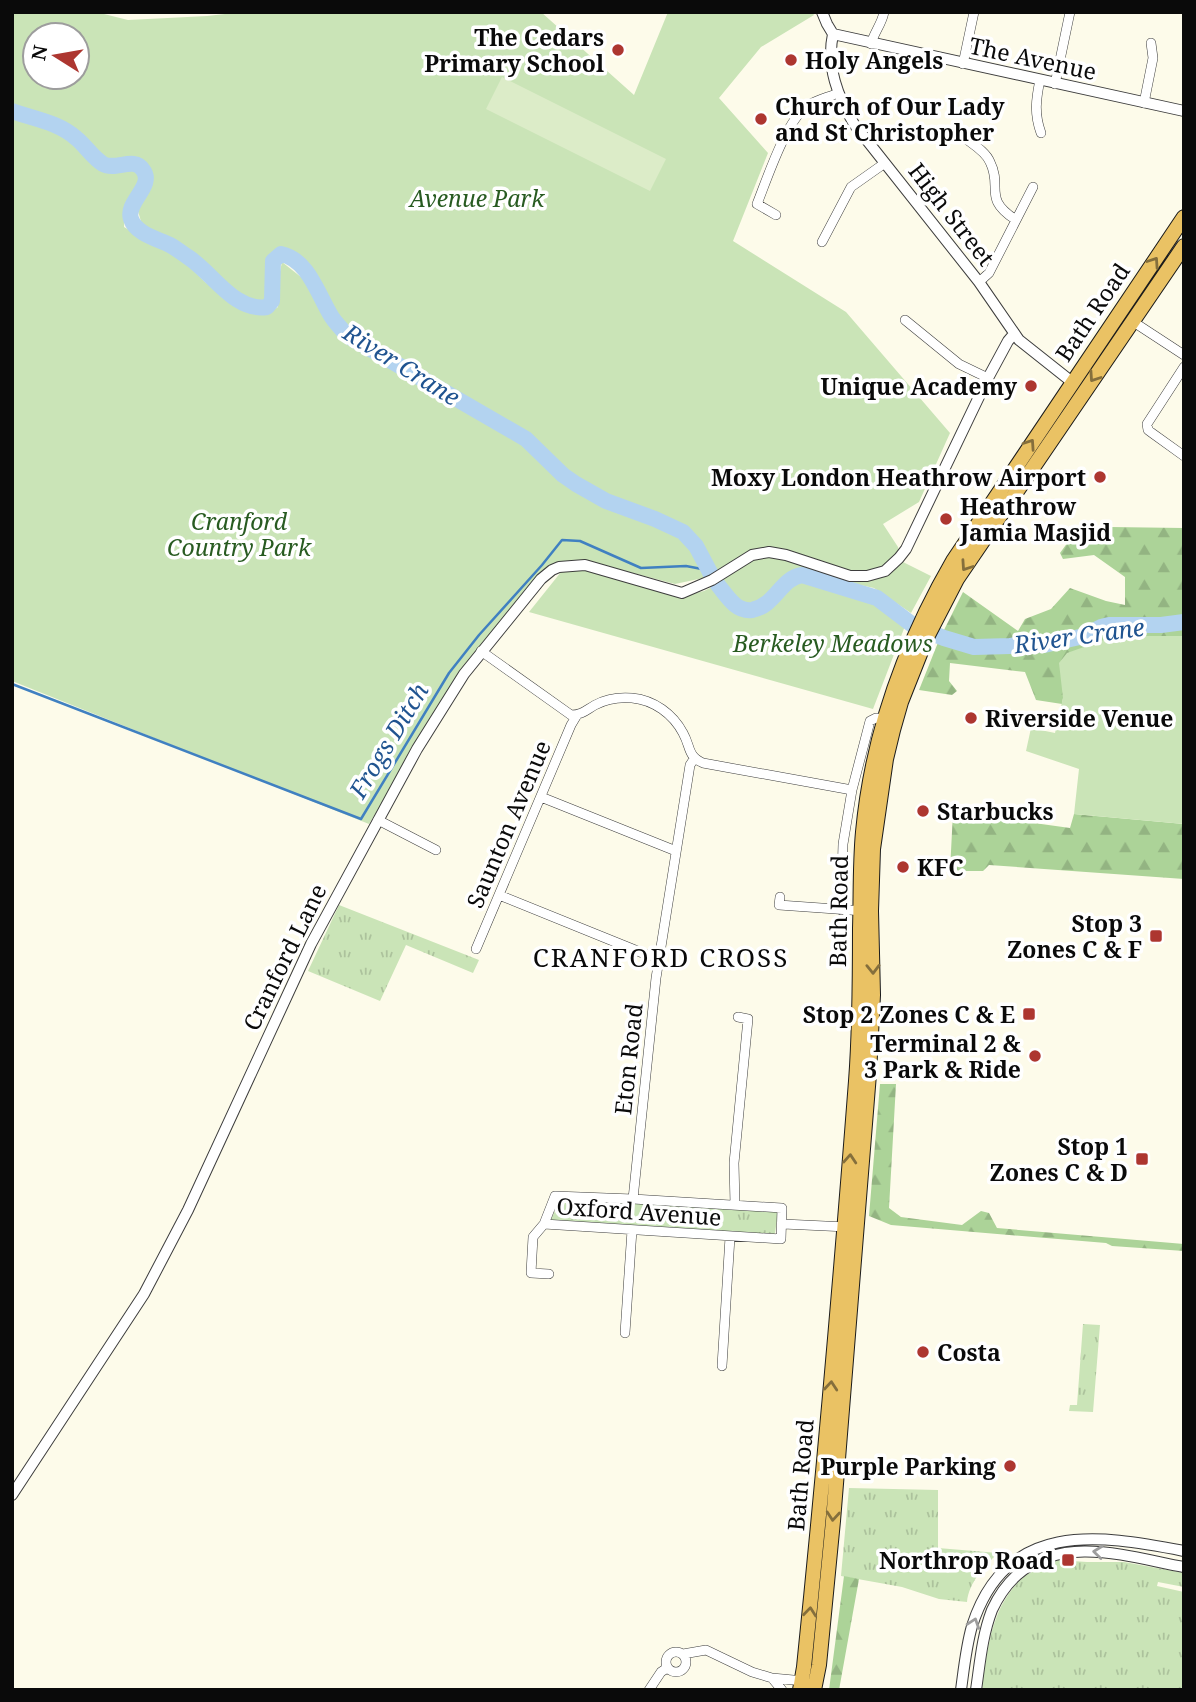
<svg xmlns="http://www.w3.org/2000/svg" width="1196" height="1702" font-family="'Noto Serif',serif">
  <defs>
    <pattern id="grass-tufts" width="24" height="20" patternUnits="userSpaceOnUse" patternTransform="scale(1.75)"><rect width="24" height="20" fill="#cae4b7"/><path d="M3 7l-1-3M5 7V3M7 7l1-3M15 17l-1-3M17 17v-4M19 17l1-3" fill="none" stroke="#acc29c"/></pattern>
    <pattern id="forest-firs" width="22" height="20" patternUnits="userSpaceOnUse" patternTransform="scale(1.75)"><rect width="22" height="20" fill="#acd398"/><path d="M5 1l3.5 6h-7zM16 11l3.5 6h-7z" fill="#93b482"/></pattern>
  </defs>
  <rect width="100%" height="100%" fill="#fdfbea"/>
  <path fill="url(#grass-tufts)" d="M 339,905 L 479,960 L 473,973 L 406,945 L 380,1001 L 308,971 Z
    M 564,1199 L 776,1211 L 778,1213 L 775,1233 L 774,1234 L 552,1221 L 551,1219 L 560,1200 Z
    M 1083,1324 L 1100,1325 L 1093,1412 L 1069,1411 L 1070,1405 L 1077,1405 Z
    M 849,1488 L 938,1490 L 938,1548 L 998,1553 C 984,1567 969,1582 967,1602 L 939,1599 L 902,1587 L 841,1576 Z
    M 1058,1560 L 1087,1562 L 1124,1562 L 1184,1573 L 1184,1587 L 1158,1582 L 1157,1586 L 1184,1592 L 1184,1690 L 982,1690 C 987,1649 992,1600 1028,1574 C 1037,1568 1048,1564 1058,1560 Z"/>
  <path fill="url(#forest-firs)" d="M 1110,527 L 1184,528 L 1184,636 L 1115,636 L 1063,698 L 1062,704 L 1036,700 L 1025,672 L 950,663 L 949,681 L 957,691 L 952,695 L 919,690 L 939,640 L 963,592 L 1018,631 L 1025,619 L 1051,609 L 1070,588 L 1106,601 L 1125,605 L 1125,577 L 1094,555 L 1063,559 L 1060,553 L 1076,531 Z
    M 953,812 L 1070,828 L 1074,814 L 1184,824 L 1184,879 L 989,865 L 983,871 L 950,871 Z
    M 880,1084 L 896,1084 L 889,1208 L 901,1217 L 962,1225 L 981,1211 L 989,1213 L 997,1228 L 1184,1244 L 1184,1251 L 1112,1246 L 1106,1243 L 891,1225 L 869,1216 Z
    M 844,1576 L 859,1579 L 839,1690 L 829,1690 Z"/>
  <path fill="#cae4b7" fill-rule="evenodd" d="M 12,12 L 96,12 L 128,20 L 207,16 L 243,12 L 541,12 L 634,95 L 668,12 L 812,12 L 814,15 L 761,47 L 719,98 L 768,153 L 733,241 L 846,312 L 950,433 L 919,502 L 883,524 L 898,547 L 901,561 L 931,576 L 911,613 L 874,588 L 800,572 C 780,577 767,614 745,607 C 734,603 717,576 712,566 C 707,556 703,540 694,534 C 665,514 628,509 597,492 C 580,483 565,470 551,457 C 543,450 535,442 526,437 C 489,413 451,390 412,369 C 394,359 374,350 356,339 C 332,322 325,293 308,270 C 301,260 291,253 280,247 L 268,259 L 269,299 L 262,303 L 241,297 L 220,278 L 207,263 L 176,242 L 142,225 L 138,211 L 151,184 L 151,173 L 144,163 L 128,159 L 108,161 C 97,154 90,143 79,135 C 60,119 36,115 12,110 ZM 35,35 L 77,35 L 77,77 L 35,77 Z
    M 12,116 L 42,125 L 69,138 L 95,164 L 111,170 L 133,170 L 141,176 L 125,207 L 124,227 L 185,262 L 205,282 L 231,301 L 266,315 L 278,307 L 279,276 L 282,262 L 306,281 L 339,338 L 519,442 L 570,484 L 605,504 L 650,519 L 685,536 L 694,547 L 708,577 L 675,584 L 587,561 L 549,567 L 529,585 L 472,656 L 369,824 L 12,681 Z
    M 585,569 L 680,597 L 704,591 L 714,586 C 722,595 731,608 743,612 C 761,620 786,591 798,579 L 872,600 L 905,626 L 873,709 L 529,612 L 561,572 Z
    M 1115,636 L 1184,636 L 1184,824 L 1074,814 L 1079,769 L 1026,751 L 1031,728 L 1055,733 L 1063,698 L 1059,663 L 1067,653 Z"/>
  <path fill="#dcecc8" d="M 502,77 L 666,159 L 650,191 L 486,109 Z"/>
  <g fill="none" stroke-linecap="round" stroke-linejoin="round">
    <path stroke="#4080c1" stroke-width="2.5" d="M 12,684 L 361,819 L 449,673 L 479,635 L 542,565 L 562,540 L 580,541 L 641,568 L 686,566 L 707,570"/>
    <path stroke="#b3d3f0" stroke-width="16" d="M 12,111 C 34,119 58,122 76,138 C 86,146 92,157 103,164 C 116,171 134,156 143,170 C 155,186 125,202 131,219 C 136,234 158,239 170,245 C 177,249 182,253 188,257 C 213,273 234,312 267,307 L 272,301 L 273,261 L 281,254 C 308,260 317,292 330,314 C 334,322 342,329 348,336 L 526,439 L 563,475 L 576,484 L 606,501 L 655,519 L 683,532 L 696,546 L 713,578
      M 718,585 C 727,596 736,612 752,610 C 775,606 781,578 802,575 L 877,598 L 914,626 L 944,638 L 974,647 L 1010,646 L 1025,643 L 1044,645 L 1084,636 L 1101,627 L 1109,625 L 1161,625 L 1184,622"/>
    <defs>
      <path id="minor" d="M 871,44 C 874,32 882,24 884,12
        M 963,64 L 974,12
        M 1040,80 C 1036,99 1034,114 1041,133
        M 1055,84 L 1070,12
        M 1144,103 L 1153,58 L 1151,43
        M 966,139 C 974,145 986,152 990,162 C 1003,188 982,198 1016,220
        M 776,215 L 757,204 C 767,179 786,121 807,106 C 816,100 829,97 838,93
        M 822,242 L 851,187 L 885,163
        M 979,282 L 989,273 L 1033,187
        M 905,320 L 959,364 L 988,378
        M 1132,321 L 1184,355
        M 1184,367 L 1147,424 L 1148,430 L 1152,433 L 1184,456
        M 481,651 L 571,715 C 582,715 586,710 595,705 C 606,699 620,697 632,698 C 654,700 673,714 683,733 C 691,747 687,756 703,763 L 852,790
        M 541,797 L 676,851
        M 378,820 L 436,850
        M 499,895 L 645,954 L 659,957
        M 780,897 L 779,905 L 864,911
        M 841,910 L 843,844 L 852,790 L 870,721 L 876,718 L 885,719
        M 476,949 L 571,725 L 577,715
        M 555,1196 L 633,1199 L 782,1208 L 781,1239 L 544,1224 Z
        M 633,1199 L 656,978 L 690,765 L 694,759
        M 735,1205 L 734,1163 L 748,1019 L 738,1017
        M 544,1224 L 533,1237 L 531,1273 L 549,1274
        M 783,1224 L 847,1227
        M 625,1333 L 632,1230
        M 722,1366 L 730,1237
        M666 1662a10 10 0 1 1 20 0a10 10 0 1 1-20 0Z
        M 683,1654 L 706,1650 L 752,1672 L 772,1678 L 804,1681
        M 772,1678 L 782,1690
        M 649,1690 L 661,1672 L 667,1668"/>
      <path id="tertiary" d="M 822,12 L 827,24 L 833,34 C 826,67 838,97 854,124 L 979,282 L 1019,340 L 1072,382
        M 833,34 L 1184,111
        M 12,1495 L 144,1294 L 188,1210 L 311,944 L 417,749 L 464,674 L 541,579 L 552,570 L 559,567 L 585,565 L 682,593 L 712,580 L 752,555 L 769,552 L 786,555 L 850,576 L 867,576 L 885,571 L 899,558 L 906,549 L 988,378 L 1008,341 L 1014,334
        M 961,1690 C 964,1668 966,1647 972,1626 C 1006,1520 1097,1534 1184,1551
        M 976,1690 C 980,1663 982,1636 992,1610 C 998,1597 1006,1585 1017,1575 C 1064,1534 1129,1557 1184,1567"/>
      <path id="trunk" d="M 800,1690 L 804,1667 C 824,1472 841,1277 856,1081 C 860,1030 860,980 860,928 C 861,896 860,864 863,832 C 872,736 905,644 953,561 L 1184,217
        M 814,1690 L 819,1665 L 833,1521 L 869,1074 L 873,995 L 871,911 L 873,849 L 886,759 L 893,730 L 901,702 L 926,639 L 957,579 L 1184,246"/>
    </defs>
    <use href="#minor" stroke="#3d3d3d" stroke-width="10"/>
    <use href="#tertiary" stroke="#3d3d3d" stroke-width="12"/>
    <use href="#trunk" stroke="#1b1b1b" stroke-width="16"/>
    <use href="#minor" stroke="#fff" stroke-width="9"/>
    <use href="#tertiary" stroke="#fff" stroke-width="10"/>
    <use href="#trunk" stroke="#eac264" stroke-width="14"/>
  </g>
  <defs><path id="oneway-chevron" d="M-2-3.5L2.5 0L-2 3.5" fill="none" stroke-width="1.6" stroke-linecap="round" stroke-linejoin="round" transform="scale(1.75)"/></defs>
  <g stroke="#856f3c">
    <use href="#oneway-chevron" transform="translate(1154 262) rotate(-56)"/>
    <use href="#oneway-chevron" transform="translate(1094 377) rotate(124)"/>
    <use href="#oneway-chevron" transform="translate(1030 444) rotate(-56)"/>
    <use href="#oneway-chevron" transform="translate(966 566) rotate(124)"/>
    <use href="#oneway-chevron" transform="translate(873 969) rotate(89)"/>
    <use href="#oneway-chevron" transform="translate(850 1159) rotate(-86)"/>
    <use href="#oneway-chevron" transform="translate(831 1386) rotate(-85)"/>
    <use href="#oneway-chevron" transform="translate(833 1516) rotate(95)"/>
    <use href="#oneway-chevron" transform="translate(810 1612) rotate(-84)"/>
  </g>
  <g stroke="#9d9d9d">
    <use href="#oneway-chevron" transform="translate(1098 1552) rotate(-174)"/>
    <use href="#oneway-chevron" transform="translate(974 1623) rotate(-71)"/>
  </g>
  <g fill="#ad3630" stroke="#fff" stroke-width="2.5">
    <circle cx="618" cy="50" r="7"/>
    <circle cx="791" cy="60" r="7"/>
    <circle cx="761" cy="119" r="7"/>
    <circle cx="1031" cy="386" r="7"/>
    <circle cx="1100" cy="477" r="7"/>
    <circle cx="946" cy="519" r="7"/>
    <circle cx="971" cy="718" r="7"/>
    <circle cx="923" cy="811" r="7"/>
    <circle cx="903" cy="867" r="7"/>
    <rect x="1149" y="929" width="14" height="14" rx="3.5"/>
    <rect x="1022" y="1007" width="14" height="14" rx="3.5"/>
    <circle cx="1035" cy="1056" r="7"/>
    <rect x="1135" y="1152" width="14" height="14" rx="3.5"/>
    <circle cx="923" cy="1352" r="7"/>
    <circle cx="1010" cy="1466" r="7"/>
    <rect x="1061" y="1553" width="14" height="14" rx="3.5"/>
  </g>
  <g text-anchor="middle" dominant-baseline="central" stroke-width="7" stroke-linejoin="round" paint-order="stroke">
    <g font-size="23" font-weight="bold" fill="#0a0a0a" stroke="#fff" text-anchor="end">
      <text x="604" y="37">The Cedars<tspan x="604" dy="26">Primary School</tspan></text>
      <text x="805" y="60" text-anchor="start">Holy Angels</text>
      <text x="775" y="106" text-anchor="start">Church of Our Lady<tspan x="775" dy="26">and St Christopher</tspan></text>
      <text x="1017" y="386">Unique Academy</text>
      <text x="1086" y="477">Moxy London Heathrow Airport</text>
      <text x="960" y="506" text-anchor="start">Heathrow<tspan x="960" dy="26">Jamia Masjid</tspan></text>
      <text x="985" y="718" text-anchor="start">Riverside Venue</text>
      <text x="937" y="811" text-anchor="start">Starbucks</text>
      <text x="917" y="867" text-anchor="start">KFC</text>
      <text x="1142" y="923">Stop 3<tspan x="1142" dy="26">Zones C &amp; F</tspan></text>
      <text x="1015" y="1014">Stop 2 Zones C &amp; E</text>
      <text x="1021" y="1043">Terminal 2 &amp;<tspan x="1021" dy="26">3 Park &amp; Ride</tspan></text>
      <text x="1128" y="1146">Stop 1<tspan x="1128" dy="26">Zones C &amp; D</tspan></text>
      <text x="937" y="1352" text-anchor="start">Costa</text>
      <text x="996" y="1466">Purple Parking</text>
      <text x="1054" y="1560">Northrop Road</text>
    </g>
    <g font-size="23" fill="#0a0a0a" stroke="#fff">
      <text transform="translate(1033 58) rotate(12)">The Avenue</text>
      <text transform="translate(952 214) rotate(52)">High Street</text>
      <text transform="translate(1092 312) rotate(-56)">Bath Road</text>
      <text transform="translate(508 824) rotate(-67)">Saunton Avenue</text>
      <text transform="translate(838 911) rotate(-89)">Bath Road</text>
      <text transform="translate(284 957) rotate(-64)">Cranford Lane</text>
      <text transform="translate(628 1059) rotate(-84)">Eton Road</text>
      <text transform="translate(639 1211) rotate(4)">Oxford Avenue</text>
      <text transform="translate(800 1475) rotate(-85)">Bath Road</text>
    </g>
    <g font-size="23" font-style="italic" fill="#285b21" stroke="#fff">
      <text x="477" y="198">Avenue Park</text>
      <text x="239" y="521">Cranford<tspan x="239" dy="26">Country Park</tspan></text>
      <text x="833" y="643">Berkeley Meadows</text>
    </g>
    <g font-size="24" font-style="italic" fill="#205490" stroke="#fff">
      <text transform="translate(402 364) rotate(32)">River Crane</text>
      <text transform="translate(1079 635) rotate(-8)">River Crane</text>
      <text transform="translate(388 740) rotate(-59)">Frogs Ditch</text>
    </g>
    <g font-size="26" letter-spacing="2" fill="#0a0a0a" stroke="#fff">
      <text x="661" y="957">CRANFORD CROSS</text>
    </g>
  </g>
  <rect width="1196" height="1702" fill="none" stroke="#0a0a0a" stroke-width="28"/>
  <g transform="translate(56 56) rotate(281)"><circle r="33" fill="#ffffff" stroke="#9d9d9d" stroke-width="2"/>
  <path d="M0-5L12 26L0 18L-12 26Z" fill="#ad3630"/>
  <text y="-10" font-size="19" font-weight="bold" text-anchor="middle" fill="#0a0a0a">N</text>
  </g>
</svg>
